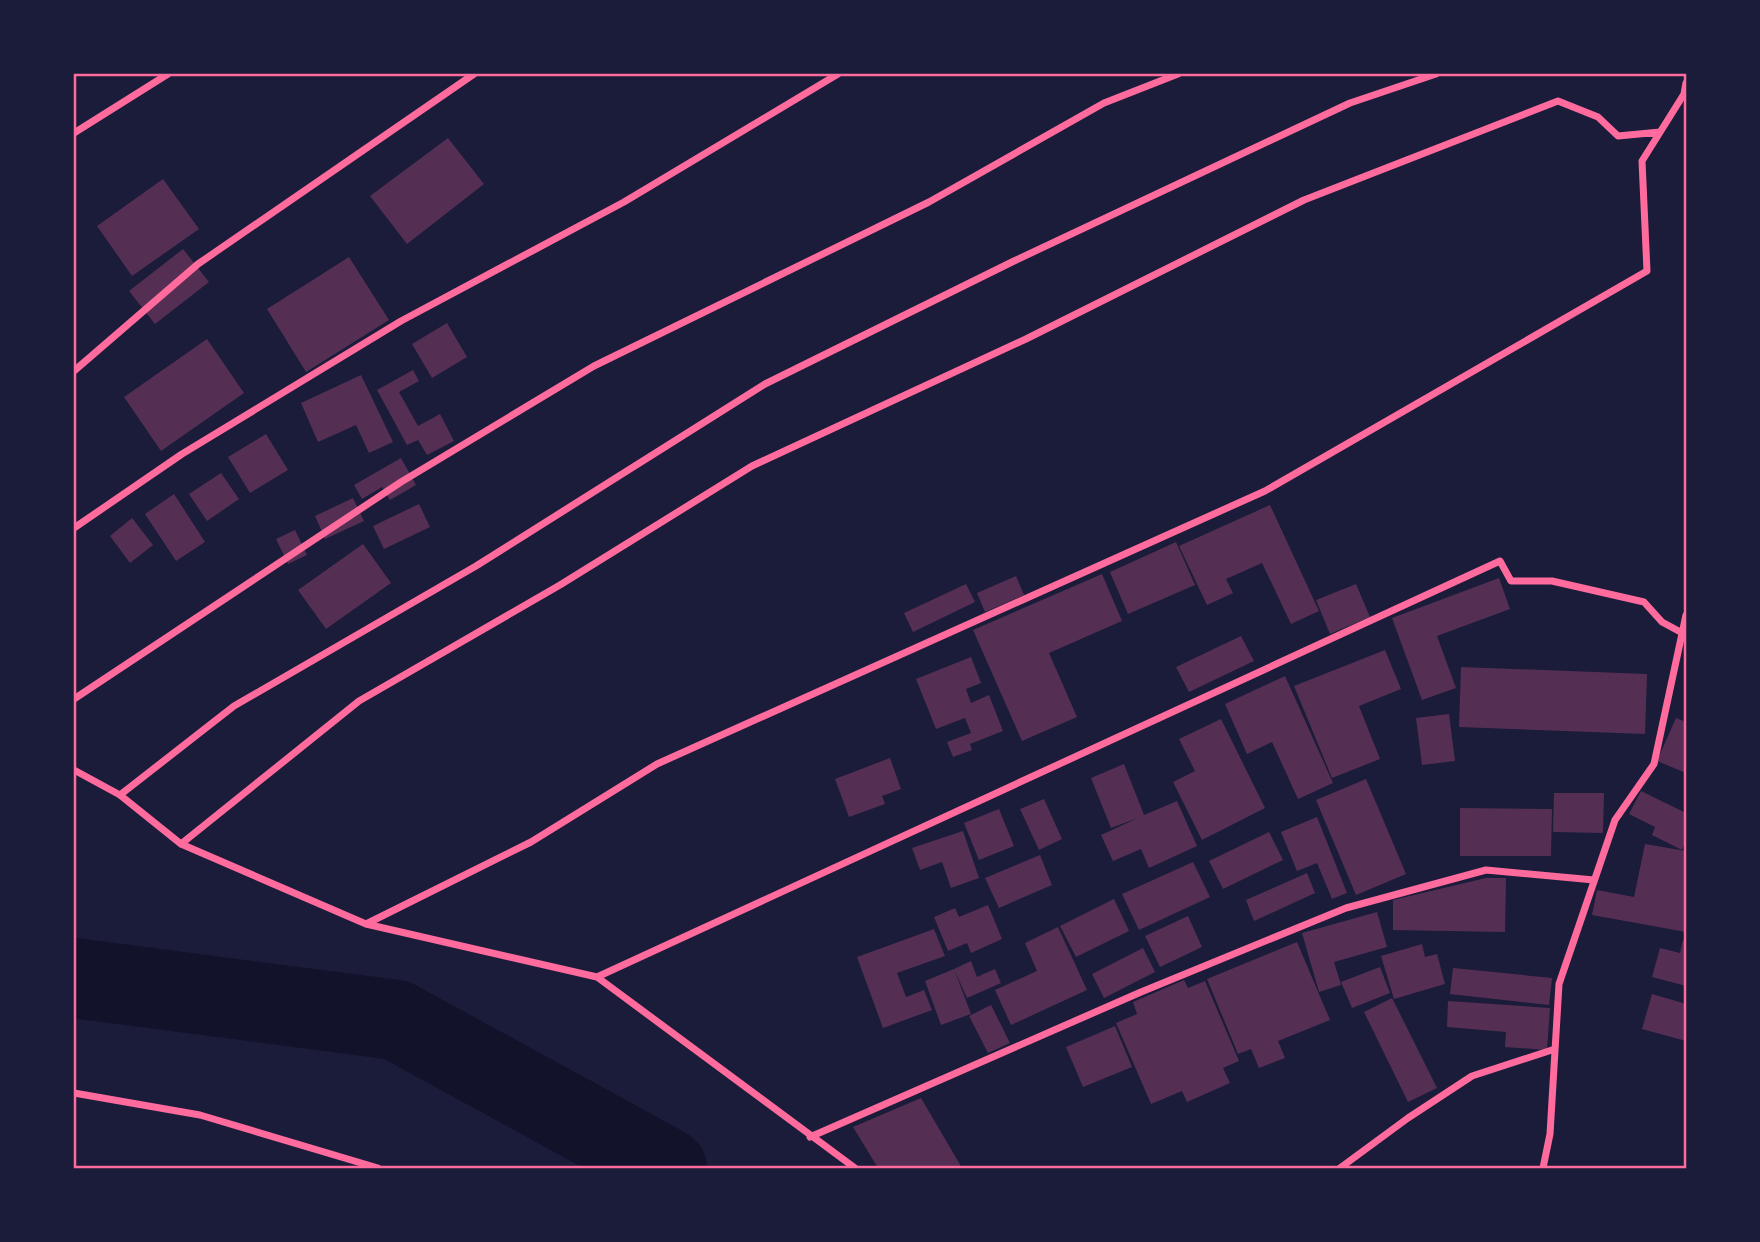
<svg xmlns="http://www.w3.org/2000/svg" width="1760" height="1242" font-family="Barlow,sans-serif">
  <rect width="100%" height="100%" fill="#1b1b3a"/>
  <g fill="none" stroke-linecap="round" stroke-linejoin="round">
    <path stroke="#12122b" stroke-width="80" d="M 74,978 L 396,1020 L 667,1168"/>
  </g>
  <path fill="#542f53" d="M 448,138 L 484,184 L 407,244 L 370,196 Z
    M 163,179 L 199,229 L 132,276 L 97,226 Z
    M 183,249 L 209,282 L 155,324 L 129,291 Z
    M 349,257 L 389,320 L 306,372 L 267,309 Z
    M 447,323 L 467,357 L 432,378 L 412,344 Z
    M 207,339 L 244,393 L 161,451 L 124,397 Z
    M 413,370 L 419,381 L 399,392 L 418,426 L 440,414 L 454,441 L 427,455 L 418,440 L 407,445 L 377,390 Z
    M 361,375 L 393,442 L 369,453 L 356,425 L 318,442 L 301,403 Z
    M 266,434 L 288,470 L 250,493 L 228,457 Z
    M 401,458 L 416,485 L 390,500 L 382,487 L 362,499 L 354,485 Z
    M 221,473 L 239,499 L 207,521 L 189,494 Z
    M 174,494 L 205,542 L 176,561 L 145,514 Z
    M 353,498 L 364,521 L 325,539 L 315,516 Z
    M 419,504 L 430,527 L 384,549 L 373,526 Z
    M 1270,505 L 1319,611 L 1291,624 L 1262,563 L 1226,579 L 1233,593 L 1207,605 L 1179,546 Z
    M 132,518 L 153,545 L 130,563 L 110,536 Z
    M 295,530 L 307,555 L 288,564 L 276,539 Z
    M 1176,542 L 1195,585 L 1128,614 L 1110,572 Z
    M 363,544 L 391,583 L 326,629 L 298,590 Z
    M 1102,574 L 1122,621 L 1049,653 L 1077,717 L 1022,741 L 973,630 Z
    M 1016,576 L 1024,595 L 985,612 L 977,593 Z
    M 1499,578 L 1510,609 L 1437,636 L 1456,688 L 1422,700 L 1392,618 Z
    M 966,584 L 975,602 L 913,632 L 904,613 Z
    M 1356,584 L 1370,617 L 1330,634 L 1316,600 Z
    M 1241,636 L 1254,661 L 1189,692 L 1176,667 Z
    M 1385,650 L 1401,689 L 1359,706 L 1380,759 L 1332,778 L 1294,686 Z
    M 971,657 L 981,683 L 966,689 L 971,703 L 989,695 L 1003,731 L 970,744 L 972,750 L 953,757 L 947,742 L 971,733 L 965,718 L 936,729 L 916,679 Z
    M 1461,667 L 1647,674 L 1645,734 L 1459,727 Z
    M 1285,676 L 1333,783 L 1298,799 L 1272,742 L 1247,754 L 1225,704 Z
    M 1449,714 L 1455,761 L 1422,765 L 1416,718 Z
    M 1676,718 L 1686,722 L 1686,773 L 1657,761 Z
    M 1221,719 L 1265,808 L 1202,840 L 1173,782 L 1195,771 L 1179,739 Z
    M 890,758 L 901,789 L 882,796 L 885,804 L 849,817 L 835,779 Z
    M 1124,764 L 1144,815 L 1177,801 L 1197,846 L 1149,868 L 1141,849 L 1113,861 L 1101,835 L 1138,818 L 1111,828 L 1091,778 Z
    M 1366,779 L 1406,874 L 1356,895 L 1316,800 Z
    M 1641,791 L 1686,813 L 1686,840 L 1682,850 L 1652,835 L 1655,827 L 1629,814 Z
    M 1554,793 L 1604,793 L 1603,833 L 1553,832 Z
    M 1044,799 L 1062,839 L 1039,850 L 1020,809 Z
    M 1460,808 L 1552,809 L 1551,856 L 1460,856 Z
    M 999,809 L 1014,846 L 979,860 L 964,823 Z
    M 1317,817 L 1347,893 L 1332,899 L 1317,863 L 1297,871 L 1281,832 Z
    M 963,831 L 979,878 L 951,888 L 942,862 L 920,870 L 912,848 Z
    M 1269,832 L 1283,860 L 1223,889 L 1209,861 Z
    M 1645,844 L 1686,851 L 1686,932 L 1592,915 L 1597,890 L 1634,897 Z
    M 1040,855 L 1052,885 L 999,908 L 985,878 Z
    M 1193,862 L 1210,897 L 1139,930 L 1122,894 Z
    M 1307,873 L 1315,893 L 1254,921 L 1246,900 Z
    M 1486,878 L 1506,878 L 1505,932 L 1393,930 L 1393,900 Z
    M 1114,899 L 1129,931 L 1076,957 L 1060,926 Z
    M 988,905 L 1002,939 L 971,953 L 967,943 L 948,951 L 934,917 L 955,908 L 959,917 Z
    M 1377,912 L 1387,947 L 1334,962 L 1341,985 L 1319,992 L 1302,933 Z
    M 1188,916 L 1202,947 L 1160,967 L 1145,936 Z
    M 1058,927 L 1087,990 L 1011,1025 L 995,990 L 1037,971 L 1025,943 Z
    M 934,929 L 945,956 L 897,973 L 906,997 L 924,990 L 932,1010 L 883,1028 L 857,957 Z
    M 1683,940 L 1686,941 L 1686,986 L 1652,977 L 1660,948 L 1680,953 Z
    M 1297,942 L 1330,1020 L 1278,1041 L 1285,1058 L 1259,1068 L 1251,1049 L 1238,1054 L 1207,979 Z
    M 1422,944 L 1425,957 L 1437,954 L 1445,984 L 1394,999 L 1381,956 Z
    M 1143,948 L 1155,972 L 1104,998 L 1092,974 Z
    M 971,961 L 977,977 L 995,969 L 1001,983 L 967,998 L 954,969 Z
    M 1380,967 L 1390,993 L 1352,1008 L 1341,982 Z
    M 1453,968 L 1552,978 L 1549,1005 L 1450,994 Z
    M 954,969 L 971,1014 L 941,1025 L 925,981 Z
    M 1184,980 L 1188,988 L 1205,981 L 1239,1061 L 1223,1068 L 1230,1083 L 1187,1102 L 1182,1091 L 1151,1104 L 1116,1023 L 1137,1014 L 1133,1002 Z
    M 1652,994 L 1686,1004 L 1686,1041 L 1642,1029 Z
    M 1392,998 L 1437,1088 L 1408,1102 L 1364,1012 Z
    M 1448,1001 L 1550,1008 L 1547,1050 L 1505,1047 L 1506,1032 L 1447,1027 Z
    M 991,1005 L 1010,1043 L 988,1053 L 969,1016 Z
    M 1115,1026 L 1132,1067 L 1083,1087 L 1066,1047 Z
    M 921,1098 L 962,1168 L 878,1168 L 853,1127 Z"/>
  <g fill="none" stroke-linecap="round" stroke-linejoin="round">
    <path stroke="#ff6b9d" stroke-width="7" d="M 74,133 L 168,74
      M 74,371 L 198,264 L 474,74
      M 74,528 L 182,454 L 401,321 L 624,202 L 838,74
      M 74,699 L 401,482 L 594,366 L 929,202 L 1104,103 L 1178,74
      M 74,770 L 120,795 L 181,844 L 366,924 L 597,977 L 855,1168
      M 120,795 L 234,706 L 476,566 L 765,384 L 1014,261 L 1350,103 L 1436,74
      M 181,844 L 359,701 L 560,585 L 752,466 L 1026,339 L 1304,200 L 1558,101 L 1598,117 L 1618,136 L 1660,132
      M 366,924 L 531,842 L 657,764 L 1265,491 L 1647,271 L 1642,161 L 1684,94 L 1686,83
      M 597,977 L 1500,561 L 1511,581 L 1552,581 L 1644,602 L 1662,622 L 1686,635
      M 74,1093 L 200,1115 L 378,1168
      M 810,1137 L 1141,992 L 1346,908 L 1486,870 L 1594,880
      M 1340,1168 L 1408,1118 L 1472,1076 L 1555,1049
      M 1543,1168 L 1550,1134 L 1559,984 L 1615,820 L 1654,764 L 1686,615"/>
  </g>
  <rect width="1760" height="1242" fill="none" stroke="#1b1b3a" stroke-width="150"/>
  <rect x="75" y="75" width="1610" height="1092" fill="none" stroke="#ff6b9d" stroke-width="2.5"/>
</svg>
